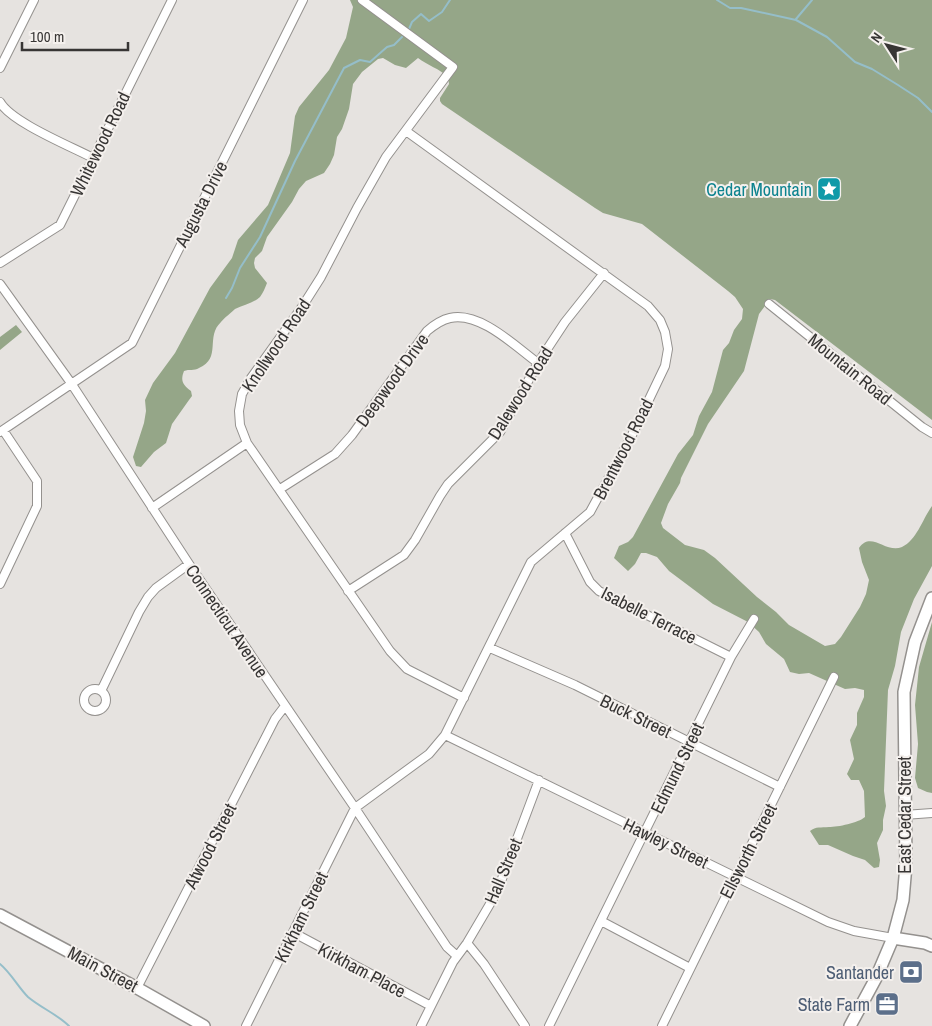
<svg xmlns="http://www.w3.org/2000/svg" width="932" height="1026" font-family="'Archivo Narrow',sans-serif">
  <rect width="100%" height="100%" fill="#e6e3e0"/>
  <path fill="#95a688" d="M 350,0 L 932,0 L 932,420 L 775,300 L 770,299 L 759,314 L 744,371 L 708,424 L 681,478 L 680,483 L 668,504 L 661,523 L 663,528 L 685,545 L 704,550 L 715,558 L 757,597 L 776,612 L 789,625 L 825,646 L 835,644 L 841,637 L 860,607 L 866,594 L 869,580 L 862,562 L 859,548 C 871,530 886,554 902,547 C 917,540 923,518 932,506 L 932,566 L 914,599 L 901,632 L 895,666 L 888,690 L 884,791 L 886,806 L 883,820 L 883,830 L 877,843 L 880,860 L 879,867 L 874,868 L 865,860 L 853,856 L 828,845 L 819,845 L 810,831 C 816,826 821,828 829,827 C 838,827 858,823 865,817 L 864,791 L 859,780 L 851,780 L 847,774 L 854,759 L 850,740 L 857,725 L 857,713 L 864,697 L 864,690 L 855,688 L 845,689 L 809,673 L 799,674 L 790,672 L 784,659 L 766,644 L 759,632 L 748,622 L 713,604 L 669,571 L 657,557 L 646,553 L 641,553 L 635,564 L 628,571 L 614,558 L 619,546 L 628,542 L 633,537 L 678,454 L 693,435 L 699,416 L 712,392 L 723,350 L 729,343 L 734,330 L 742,319 L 743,309 L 735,297 L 728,291 L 642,224 L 603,213 L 595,208 L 442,104 L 440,101 L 440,98 L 449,84 L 448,77 C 440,69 427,65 418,58 L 406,68 L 395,65 L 383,58 L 378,59 L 362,72 L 353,84 L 349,109 L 342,129 L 337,137 L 334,155 L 330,164 L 324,173 L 306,181 L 299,189 L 292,202 L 267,237 L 262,251 L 255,258 L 254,263 L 255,268 L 267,283 C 265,288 263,293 260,297 C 254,303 243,305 235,309 C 233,311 223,319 221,322 C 205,337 222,358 199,368 C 194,371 189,369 184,371 C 180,381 183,385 191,391 L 192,396 L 189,400 L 172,424 L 166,443 L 154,452 L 141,467 L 136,466 L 133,457 L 144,423 L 146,411 L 145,400 L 153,383 L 175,353 L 210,288 L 232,258 L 238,240 L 268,205 L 290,153 L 295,116 L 299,107 L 329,70 L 346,38 L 353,7 Z
    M 16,325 L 22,332 L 0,350 L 0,337 Z
    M 932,622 L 932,793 L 927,792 L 918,788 L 915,778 L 918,744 L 915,705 L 919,667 Z"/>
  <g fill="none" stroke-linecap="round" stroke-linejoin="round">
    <path stroke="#95bec9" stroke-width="2" d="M 717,0 L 730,8 L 741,8 L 796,20 L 827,37 L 855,62 L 872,69 L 898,85 L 918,98 L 932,112
      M 796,19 L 812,0
      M 409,29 L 412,22 L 421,14 L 429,21 L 442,12 L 450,0
      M 226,298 L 232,288 L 240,268 L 260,237 L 295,161 L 344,68 L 360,60 L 370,62 L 387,47 L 394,45 L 402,37
      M 0,964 C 11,973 18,987 28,997 C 41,1008 57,1014 69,1026"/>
    <defs>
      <path id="street" d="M 362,0 L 453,67 L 386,157 L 357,208 L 321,277 L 302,307 L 251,378 L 242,394 L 239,411 L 240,425 L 247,443 L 390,651 L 407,669 L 464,698
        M 0,68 L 34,0
        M 0,102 C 11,122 70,146 93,158
        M 0,263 L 60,225 L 172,0
        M 0,284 L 71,383 L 189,564 L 355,808 L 447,947 L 457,956
        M 769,304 L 922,427 L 932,433
        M 0,432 L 132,343 L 303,0
        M 280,489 L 335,454 L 352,435 L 427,331 C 434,325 441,320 450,318 C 480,311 516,347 538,363
        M 152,508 L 247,443
        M 565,533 L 590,582 L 599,591 L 731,657
        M 0,584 L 37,506 L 37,481 L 3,430
        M 348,591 L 404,555 L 415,540 L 440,496 L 448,484 L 500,432 L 538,363 L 565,322 L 604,273
        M 490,648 L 575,685 L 780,787
        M84 700a11 11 0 1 1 22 0a11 11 0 1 1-22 0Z
        M 101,691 L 139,612 L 148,597 L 156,588 L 189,564
        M 445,735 L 828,922 L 854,931 L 893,938
        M 904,815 L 932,813
        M 601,921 L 690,968
        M 294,933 L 431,1006
        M 467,943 L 484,964 L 525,1026
        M 137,988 L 275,719 L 285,706
        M 246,1026 L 355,808 L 429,754 L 445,735 L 531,562 L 590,512 L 632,435 L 665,366 L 668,349 L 665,332 L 660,320 L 648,306 L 406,131
        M 421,1026 L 453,962 L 467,943 L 497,892 L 539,780
        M 549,1026 L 731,657 L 754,619
        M 662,1026 L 834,677"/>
      <path id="secondary" d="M 0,915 L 137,988 L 204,1026
        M 893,938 L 925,943 L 932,946
        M 850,1026 L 876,978 L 893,938 L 903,900 L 906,865 L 904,692 L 915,642 L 932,598"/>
    </defs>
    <use href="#street" stroke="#94918e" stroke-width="10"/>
    <use href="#secondary" stroke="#94918e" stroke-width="14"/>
    <use href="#street" stroke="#fff" stroke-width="8"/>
    <use href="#secondary" stroke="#fff" stroke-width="11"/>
  </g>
  <defs>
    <symbol id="sight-square" viewBox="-11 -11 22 22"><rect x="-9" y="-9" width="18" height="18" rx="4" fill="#0f9aa8" stroke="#f4f0ed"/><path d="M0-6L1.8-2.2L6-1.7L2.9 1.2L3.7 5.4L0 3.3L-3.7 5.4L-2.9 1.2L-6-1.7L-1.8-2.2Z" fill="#fff"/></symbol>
    <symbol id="bank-square" viewBox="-11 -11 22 22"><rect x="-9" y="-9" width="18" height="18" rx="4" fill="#5c6f8a" stroke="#f4f0ed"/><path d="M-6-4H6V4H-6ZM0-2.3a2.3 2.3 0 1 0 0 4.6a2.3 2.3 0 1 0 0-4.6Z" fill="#fff"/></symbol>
    <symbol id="office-square" viewBox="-11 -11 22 22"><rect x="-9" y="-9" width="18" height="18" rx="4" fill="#5c6f8a" stroke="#f4f0ed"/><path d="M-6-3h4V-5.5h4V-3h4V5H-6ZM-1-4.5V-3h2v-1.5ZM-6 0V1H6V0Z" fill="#fff"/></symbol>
  </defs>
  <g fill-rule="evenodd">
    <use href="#sight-square" x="815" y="175" width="28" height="28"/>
    <use href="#bank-square" x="897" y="958" width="28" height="28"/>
    <use href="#office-square" x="873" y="990" width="28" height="28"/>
  </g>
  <g text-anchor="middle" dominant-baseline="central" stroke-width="4" stroke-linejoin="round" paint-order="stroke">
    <g font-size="18" fill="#373534" stroke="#f4f0ed">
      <text transform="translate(100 144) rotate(-64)">Whitewood Road</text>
      <text transform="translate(201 204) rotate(-63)">Augusta Drive</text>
      <text transform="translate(276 345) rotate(-56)">Knollwood Road</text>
      <text transform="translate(850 369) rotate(39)">Mountain Road</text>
      <text transform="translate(392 380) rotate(-54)">Deepwood Drive</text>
      <text transform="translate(520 393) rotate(-58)">Dalewood Road</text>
      <text transform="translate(623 449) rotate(-63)">Brentwood Road</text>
      <text transform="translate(649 615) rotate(27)">Isabelle Terrace</text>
      <text transform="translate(227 621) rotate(56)">Connecticut Avenue</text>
      <text transform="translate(636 716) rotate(26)">Buck Street</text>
      <text transform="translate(677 768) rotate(-64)">Edmund Street</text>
      <text transform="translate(904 815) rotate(-90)">East Cedar Street</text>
      <text transform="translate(666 843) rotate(26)">Hawley Street</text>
      <text transform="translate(210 846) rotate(-63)">Atwood Street</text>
      <text transform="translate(748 851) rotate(-63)">Ellsworth Street</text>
      <text transform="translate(503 871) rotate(-67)">Hall Street</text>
      <text transform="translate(301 917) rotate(-64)">Kirkham Street</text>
      <text transform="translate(103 969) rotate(28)">Main Street</text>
      <text transform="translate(362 970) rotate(28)">Kirkham Place</text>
    </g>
    <g font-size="18" fill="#0d838f" stroke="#f4f0ed" text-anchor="end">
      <text x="812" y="189">Cedar Mountain</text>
    </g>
    <g font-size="18" fill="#4e5e75" stroke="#f4f0ed" text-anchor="end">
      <text x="894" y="972">Santander</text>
      <text x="870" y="1004">State Farm</text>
    </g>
  </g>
  <g transform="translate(887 45) rotate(306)" stroke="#f4f0ed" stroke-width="4" paint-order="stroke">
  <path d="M0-4L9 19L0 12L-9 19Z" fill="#373534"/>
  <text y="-8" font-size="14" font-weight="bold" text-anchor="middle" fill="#373534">N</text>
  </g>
  <path d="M22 42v8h106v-8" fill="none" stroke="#373534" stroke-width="2.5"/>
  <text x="30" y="42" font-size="15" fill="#373534" stroke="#f4f0ed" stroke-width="4" paint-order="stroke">100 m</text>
</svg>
